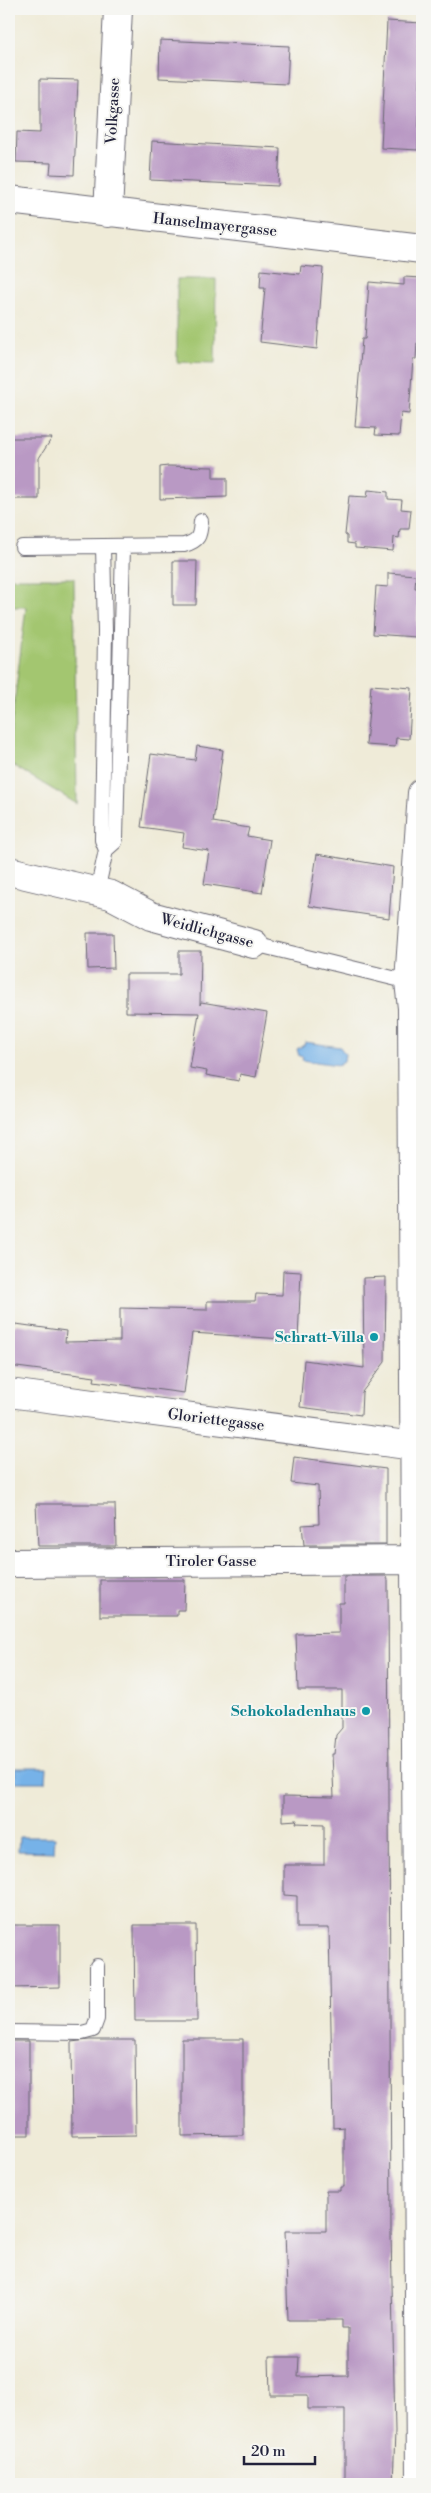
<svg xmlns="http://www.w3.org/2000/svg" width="431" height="2493" font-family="'Libre Bodoni',serif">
  <rect width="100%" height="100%" fill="#f6f6f2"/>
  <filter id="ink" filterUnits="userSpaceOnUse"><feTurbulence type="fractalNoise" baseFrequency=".02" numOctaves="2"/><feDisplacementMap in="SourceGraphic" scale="10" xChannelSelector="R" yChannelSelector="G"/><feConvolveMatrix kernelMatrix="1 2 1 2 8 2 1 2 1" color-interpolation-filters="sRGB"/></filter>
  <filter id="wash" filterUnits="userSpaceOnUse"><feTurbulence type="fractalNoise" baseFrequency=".0096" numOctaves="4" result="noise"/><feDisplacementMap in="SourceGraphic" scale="20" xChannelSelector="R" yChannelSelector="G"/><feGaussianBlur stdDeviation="1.12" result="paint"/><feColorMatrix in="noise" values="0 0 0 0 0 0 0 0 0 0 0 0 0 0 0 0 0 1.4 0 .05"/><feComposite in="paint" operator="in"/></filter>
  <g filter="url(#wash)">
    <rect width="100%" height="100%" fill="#efebd8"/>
    <path fill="#a3c670" stroke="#627456" d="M 177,279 L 216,279 L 215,363 L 177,362 Z
      M 9,578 L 74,578 L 77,804 L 9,763 L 9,745 L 26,607 L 9,607 Z"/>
    <path fill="#76b2e8" stroke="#4c6a92" d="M 305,1042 L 340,1047 L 345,1054 L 344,1061 L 338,1065 L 302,1060 L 303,1057 L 299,1056 L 297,1049 L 304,1045 Z
      M 15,1768 L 47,1768 L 46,1782 L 15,1782 Z
      M 19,1837 L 55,1837 L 54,1852 L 18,1851 Z"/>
    <g id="blocks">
      <path fill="#b999c4" d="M 387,21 L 422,23 L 418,150 L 381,148 Z
        M 160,40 L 289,46 L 287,84 L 159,78 Z
        M 40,79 L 78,80 L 74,175 L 50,174 L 51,163 L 16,162 L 17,132 L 40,133 Z
        M 152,141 L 280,148 L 278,186 L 150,180 Z
        M 301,266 L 323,268 L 317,349 L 260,342 L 265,288 L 260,288 L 261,270 L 300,274 Z
        M 404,277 L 422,278 L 422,343 L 417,343 L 416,359 L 413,359 L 409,414 L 401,413 L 399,436 L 375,435 L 376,428 L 355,427 L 362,339 L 365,339 L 369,282 L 404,285 Z
        M 9,438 L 52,438 L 39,458 L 39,499 L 9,499 Z
        M 168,466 L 213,467 L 213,478 L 227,478 L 227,497 L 160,499 L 160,467 Z
        M 368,490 L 388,492 L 388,499 L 402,500 L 401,509 L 411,510 L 409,529 L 400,529 L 399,538 L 394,537 L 393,551 L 355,548 L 355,544 L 347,543 L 347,536 L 345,535 L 349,496 L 367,497 Z
        M 173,561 L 197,561 L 196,605 L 173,605 Z
        M 388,573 L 416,575 L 415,588 L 419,588 L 416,637 L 373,634 L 376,586 L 388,587 Z
        M 371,685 L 412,688 L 409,739 L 396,738 L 395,747 L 366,745 Z
        M 197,746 L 223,750 L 213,822 L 249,828 L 247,836 L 270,840 L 262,893 L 204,884 L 209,851 L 182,847 L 184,833 L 141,827 L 151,754 L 195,760 Z
        M 317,854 L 393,867 L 389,918 L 309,906 Z
        M 87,933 L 113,933 L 114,968 L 88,969 Z
        M 179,951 L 201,951 L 200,1005 L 201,1002 L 267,1013 L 256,1077 L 240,1074 L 239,1081 L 206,1075 L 207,1071 L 190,1068 L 199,1013 L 126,1012 L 126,974 L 179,974 Z
        M 283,1271 L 301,1272 L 298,1340 L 192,1333 L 184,1393 L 94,1381 L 95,1377 L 9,1366 L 9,1334 L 16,1324 L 66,1331 L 65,1342 L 120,1341 L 120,1308 L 207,1310 L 207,1301 L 255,1301 L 256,1294 L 282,1295 Z
        M 386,1277 L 385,1362 L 362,1392 L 361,1415 L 300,1407 L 304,1360 L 364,1368 L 363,1278 Z
        M 294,1457 L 386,1469 L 386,1545 L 304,1545 L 302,1525 L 319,1524 L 318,1486 L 291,1483 Z
        M 36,1504 L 115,1504 L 116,1546 L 38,1546 Z
        M 344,1576 L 386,1576 L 388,1580 L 391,2233 L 395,2432 L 393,2484 L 345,2484 L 345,2409 L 308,2409 L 308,2395 L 270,2395 L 269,2357 L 299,2357 L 298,2377 L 348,2376 L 348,2328 L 342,2328 L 342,2320 L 288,2320 L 285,2231 L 326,2231 L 326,2191 L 340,2191 L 340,2187 L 344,2187 L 344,2127 L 333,2128 L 329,1928 L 297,1928 L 297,1896 L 284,1895 L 284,1865 L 324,1865 L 324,1824 L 296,1823 L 297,1820 L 283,1821 L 283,1796 L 334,1797 L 332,1754 L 334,1754 L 336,1735 L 342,1728 L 342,1690 L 298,1690 L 296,1634 L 339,1633 L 339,1603 L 344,1603 Z
        M 100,1580 L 185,1580 L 184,1610 L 177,1610 L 177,1616 L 100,1616 Z
        M 9,1925 L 60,1925 L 60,1987 L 9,1988 Z
        M 134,1925 L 196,1925 L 197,2021 L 135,2021 Z
        M 182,2039 L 243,2039 L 243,2135 L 182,2136 Z
        M 89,2040 L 135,2040 L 136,2135 L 72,2136 L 71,2042 Z
        M 9,2041 L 29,2041 L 29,2135 L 9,2135 Z"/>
    </g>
  </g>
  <g filter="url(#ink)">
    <use href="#blocks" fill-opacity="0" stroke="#6a6872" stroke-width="1"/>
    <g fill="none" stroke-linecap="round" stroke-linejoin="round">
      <defs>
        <path id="service" d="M 22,547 L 184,545 C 199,541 200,536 201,521
          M 103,547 L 105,632 L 102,840 L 106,850
          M 97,892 L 106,850 L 115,842 L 116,838 L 123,546
          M 254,944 L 409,982
          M 9,2032 L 82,2033 L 93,2030 L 97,2019 L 97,1966"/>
        <path id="minor" d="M 9,200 L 422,249
          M 108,213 L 118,9
          M 9,871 L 111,895 L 151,916 L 254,944
          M 9,1393 L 422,1447
          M 9,1563 L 422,1560
          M 420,2484 L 412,1008 L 409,982 L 422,793"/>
      </defs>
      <use href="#service" stroke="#6a6872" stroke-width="16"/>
      <use href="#minor" stroke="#6a6872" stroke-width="30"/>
      <use href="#service" stroke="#fff" stroke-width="14"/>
      <use href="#minor" stroke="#fff" stroke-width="28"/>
    </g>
  </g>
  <g fill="#0f9aa8" stroke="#f6f6f2" stroke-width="2">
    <circle cx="374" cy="1337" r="5"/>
    <circle cx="366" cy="1711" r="5"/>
  </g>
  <g text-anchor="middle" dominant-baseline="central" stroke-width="4" stroke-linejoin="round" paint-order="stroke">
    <g font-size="15" fill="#22223b" stroke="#f6f6f2">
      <text transform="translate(113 111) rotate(-87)">Volkgasse</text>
      <text transform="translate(215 225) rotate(6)">Hanselmayergasse</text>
      <text transform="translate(207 931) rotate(15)">Weidlichgasse</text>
      <text transform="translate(216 1420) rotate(7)">Gloriettegasse</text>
      <text x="211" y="1561">Tiroler Gasse</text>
    </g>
    <g font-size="15" font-weight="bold" fill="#0d838f" stroke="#f6f6f2" text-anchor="end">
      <text x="364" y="1337">Schratt-Villa</text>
      <text x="356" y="1711">Schokoladenhaus</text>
    </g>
  </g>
  <rect width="431" height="2493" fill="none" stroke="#f6f6f2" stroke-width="30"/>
  <path d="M244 2456v8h71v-8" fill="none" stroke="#22223b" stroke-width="2.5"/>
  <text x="251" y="2456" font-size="15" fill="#22223b" stroke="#f6f6f2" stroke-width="4" paint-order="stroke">20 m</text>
</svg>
